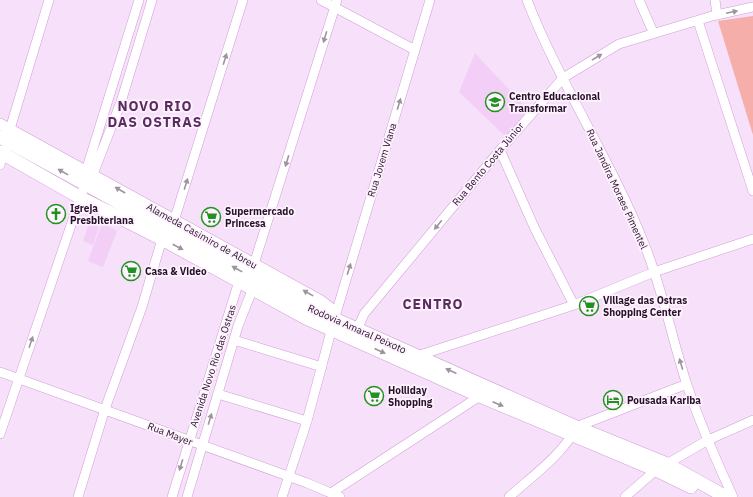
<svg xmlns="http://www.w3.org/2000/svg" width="753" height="497" font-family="'IBM Plex Sans',sans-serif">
  <rect width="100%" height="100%" fill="#f7e0f9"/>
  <path fill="#f3cff8" d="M 475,53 L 529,111 L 507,138 L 459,92 Z
    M 89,223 L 99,227 L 93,245 L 83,241 Z
    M 102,223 L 117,231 L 103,267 L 88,261 Z"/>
  <path fill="#f5aeaa" d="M 753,16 L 753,135 L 718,21 Z"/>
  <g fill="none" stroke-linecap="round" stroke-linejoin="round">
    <defs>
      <path id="minor" d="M 321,0 L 415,50
        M 527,0 C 560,85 612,161 645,246 C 663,291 672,339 687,385 C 700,424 716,460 733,497
        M 639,0 L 653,32
        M 715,0 L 717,15
        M 698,21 L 753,191
        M 10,129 L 49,0
        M 500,150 L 535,229 L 574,305
        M 0,165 L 3,154
        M 86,171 L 139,0
        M 93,174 L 121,102 L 152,0
        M 174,221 L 243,0
        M 254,264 L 337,0
        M 359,334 L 360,323 L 364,314 L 500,150 L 563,78 L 619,44 L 712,16 L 753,7
        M 234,340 L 322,367
        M 417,356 L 574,305 L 654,272 L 753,239
        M 0,372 L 307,483 L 340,497
        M 218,394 L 307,421
        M 0,434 L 85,184
        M 667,464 L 706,441 L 753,420
        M 331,493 L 480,396
        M 78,497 L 105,409 L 142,307 L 162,239
        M 172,497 L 239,281
        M 187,497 L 238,326 L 253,288
        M 282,497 L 307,421 L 334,320 L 430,0
        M 509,497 C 530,478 565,453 576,427 L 687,384
        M 625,497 L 656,470"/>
      <path id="major" d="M 0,124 L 321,301 L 330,308 L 334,320"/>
      <path id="highway" d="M 0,137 L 312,309 L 576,427 L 667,464 L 726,497
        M 0,152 L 81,198 L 162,239 L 306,318 L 480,396 L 656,470 L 691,487"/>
    </defs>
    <use href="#minor" stroke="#d29cd9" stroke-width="10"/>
    <use href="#major" stroke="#d29cd9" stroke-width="12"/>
    <use href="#highway" stroke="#d29cd9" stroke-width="14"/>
    <use href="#minor" stroke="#fff" stroke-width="9"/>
    <use href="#major" stroke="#fff" stroke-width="11"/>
    <use href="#highway" stroke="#fff" stroke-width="13"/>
  </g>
  <defs><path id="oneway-solid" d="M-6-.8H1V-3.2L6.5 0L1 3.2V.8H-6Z"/></defs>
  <g fill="#9d949e">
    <use href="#oneway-solid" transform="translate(732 12) rotate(-12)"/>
    <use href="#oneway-solid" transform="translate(325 37) rotate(107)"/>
    <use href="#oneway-solid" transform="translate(597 57) rotate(-31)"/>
    <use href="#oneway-solid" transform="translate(225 59) rotate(-73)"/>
    <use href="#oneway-solid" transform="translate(399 104) rotate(-73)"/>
    <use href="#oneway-solid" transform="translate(287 161) rotate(107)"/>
    <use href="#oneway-solid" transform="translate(63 172) rotate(-151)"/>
    <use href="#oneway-solid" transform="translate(186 184) rotate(-73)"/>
    <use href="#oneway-solid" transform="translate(120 190) rotate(-150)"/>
    <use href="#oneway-solid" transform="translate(438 225) rotate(129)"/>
    <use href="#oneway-solid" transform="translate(178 247) rotate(28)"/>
    <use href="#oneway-solid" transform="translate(237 269) rotate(-151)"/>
    <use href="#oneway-solid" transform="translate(349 269) rotate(-73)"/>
    <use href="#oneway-solid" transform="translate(308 293) rotate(-151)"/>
    <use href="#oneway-solid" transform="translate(31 342) rotate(-71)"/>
    <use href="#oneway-solid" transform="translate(380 351) rotate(24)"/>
    <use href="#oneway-solid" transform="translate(681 364) rotate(-106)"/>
    <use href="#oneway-solid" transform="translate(451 371) rotate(-156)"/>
    <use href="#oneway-solid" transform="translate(498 404) rotate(23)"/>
    <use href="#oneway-solid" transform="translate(210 419) rotate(-73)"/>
    <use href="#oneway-solid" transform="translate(181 465) rotate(107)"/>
  </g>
  <defs>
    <symbol id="school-ring" viewBox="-11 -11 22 22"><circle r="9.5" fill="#fdf2fe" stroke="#20931f" stroke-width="1.5"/><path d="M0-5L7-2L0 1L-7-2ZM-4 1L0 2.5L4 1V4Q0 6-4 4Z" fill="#20931f"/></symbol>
    <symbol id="church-ring" viewBox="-11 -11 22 22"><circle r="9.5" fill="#fdf2fe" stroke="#20931f" stroke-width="1.5"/><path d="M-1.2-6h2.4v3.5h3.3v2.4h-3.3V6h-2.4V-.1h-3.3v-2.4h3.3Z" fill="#20931f"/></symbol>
    <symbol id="supermarket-ring" viewBox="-11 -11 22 22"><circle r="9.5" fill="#fdf2fe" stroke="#20931f" stroke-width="1.5"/><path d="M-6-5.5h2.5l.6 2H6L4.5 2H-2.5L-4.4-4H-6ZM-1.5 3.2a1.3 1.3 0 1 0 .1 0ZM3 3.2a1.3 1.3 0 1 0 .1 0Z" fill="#20931f"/></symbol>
    <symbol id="hotel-ring" viewBox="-11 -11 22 22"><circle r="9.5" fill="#fdf2fe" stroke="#20931f" stroke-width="1.5"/><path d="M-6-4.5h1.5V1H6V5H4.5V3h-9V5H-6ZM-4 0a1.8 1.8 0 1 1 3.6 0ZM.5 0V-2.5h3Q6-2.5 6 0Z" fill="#20931f"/></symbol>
  </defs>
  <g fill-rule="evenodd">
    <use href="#school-ring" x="484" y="91" width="22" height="22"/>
    <use href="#church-ring" x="45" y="203" width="22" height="22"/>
    <use href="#supermarket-ring" x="200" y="206" width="22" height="22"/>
    <use href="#supermarket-ring" x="120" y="260" width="22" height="22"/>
    <use href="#supermarket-ring" x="578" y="295" width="22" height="22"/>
    <use href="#supermarket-ring" x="363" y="385" width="22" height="22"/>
    <use href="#hotel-ring" x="602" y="389" width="22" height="22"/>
  </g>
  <g text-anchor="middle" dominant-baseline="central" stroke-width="3.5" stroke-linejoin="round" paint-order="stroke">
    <g font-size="10" font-weight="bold" fill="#261128" stroke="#fdf2fe" text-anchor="start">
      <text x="509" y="96">Centro Educacional<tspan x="509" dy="12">Transformar</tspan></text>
      <text x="70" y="208">Igreja<tspan x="70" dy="12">Presbiteriana</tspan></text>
      <text x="225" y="211">Supermercado<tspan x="225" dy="12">Princesa</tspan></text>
      <text x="145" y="271">Casa &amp; Video</text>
      <text x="603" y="300">Village das Ostras<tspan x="603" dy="12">Shopping Center</tspan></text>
      <text x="388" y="390">Holliday<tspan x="388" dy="12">Shopping</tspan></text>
      <text x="627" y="400">Pousada Kariba</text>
    </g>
    <g font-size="10" fill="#261128" stroke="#fdf2fe">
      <text transform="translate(382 160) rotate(-73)">Rua Jovem Viana</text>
      <text transform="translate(488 164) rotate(-50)">Rua Bento Costa Júnior</text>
      <text transform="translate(617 189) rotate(65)">Rua Jandira Moraes Pimentel</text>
      <text transform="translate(202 236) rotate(29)">Alameda Casimiro de Abreu</text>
      <text transform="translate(357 329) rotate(24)">Rodovia Amaral Peixoto</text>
      <text transform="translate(213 366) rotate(-72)">Avenida Novo Rio das Ostras</text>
      <text transform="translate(170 434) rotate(21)">Rua Mayer</text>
    </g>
    <g font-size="14" font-weight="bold" letter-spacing="1" fill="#5b2c61" stroke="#fdf2fe">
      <text x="155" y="106">NOVO RIO<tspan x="155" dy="16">DAS OSTRAS</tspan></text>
      <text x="433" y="304">CENTRO</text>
    </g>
  </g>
</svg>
